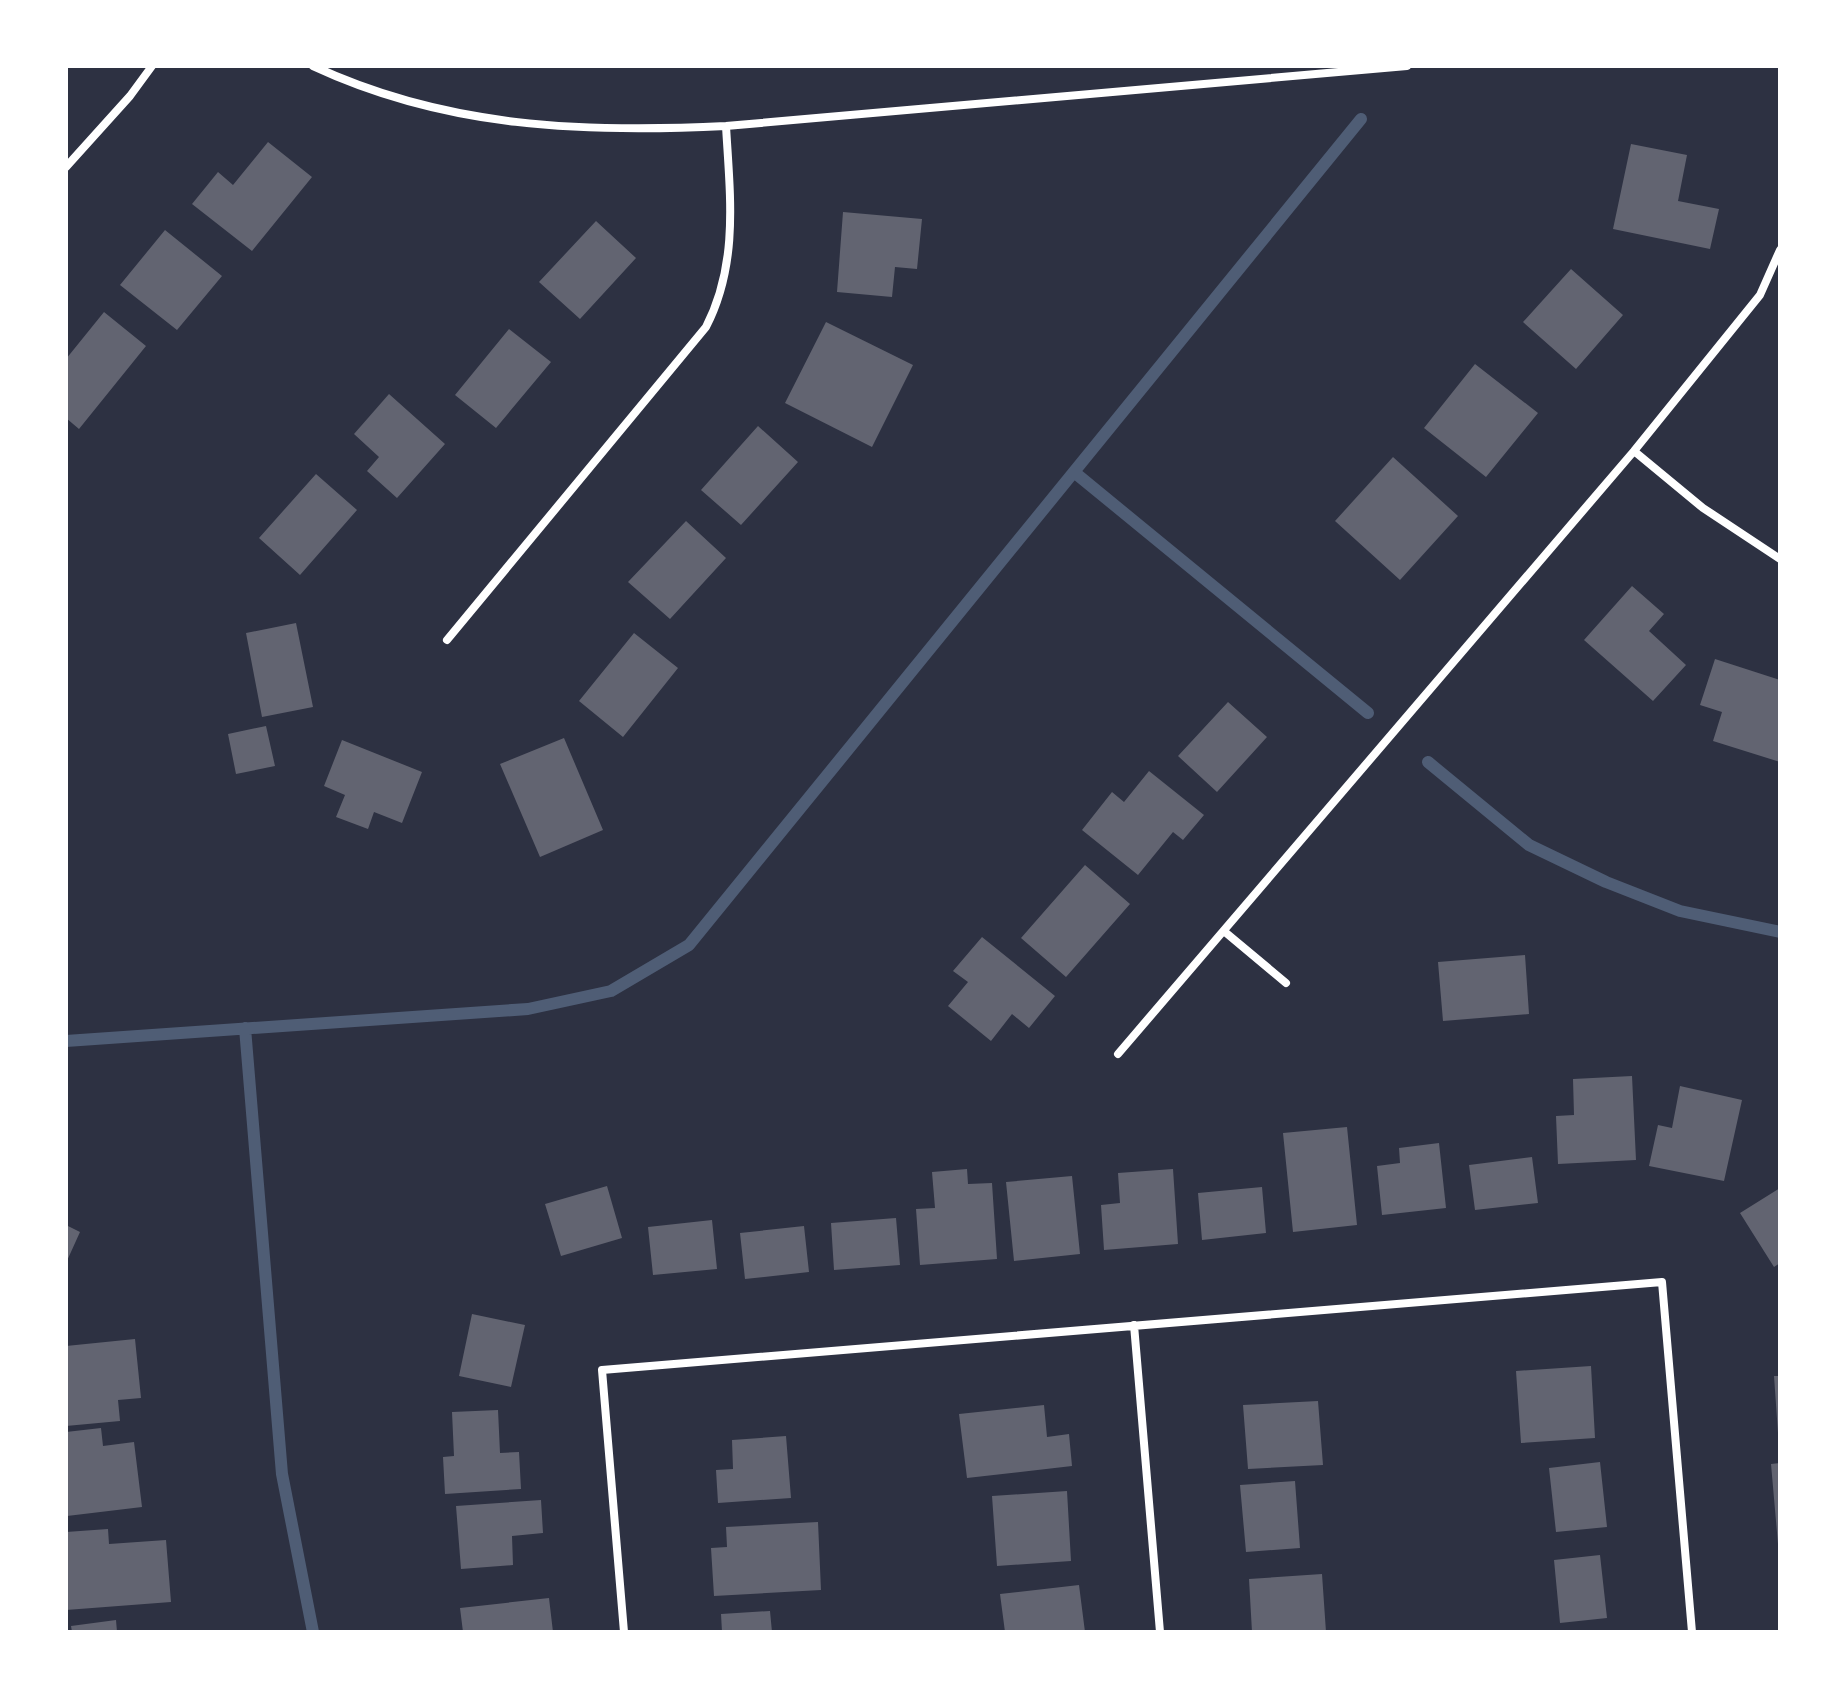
<svg xmlns="http://www.w3.org/2000/svg" width="1846" height="1698" font-family="'Source Sans 3',sans-serif">
  <rect width="100%" height="100%" fill="#2d3142"/>
  <g fill="none" stroke-linecap="round" stroke-linejoin="round">
    <path stroke="#4f5d75" stroke-width="12" d="M 1074,472 L 1368,713
      M 1428,762 L 1529,845 L 1606,882 L 1680,911 L 1780,932
      M 245,1028 L 282,1474 L 313,1632
      M 66,1041 L 528,1009 L 611,991 L 689,945 L 1361,119"/>
  </g>
  <path fill="#626471" d="M 268,142 L 312,177 L 252,251 L 192,204 L 218,172 L 233,185 Z
    M 1631,144 L 1687,155 L 1678,201 L 1719,209 L 1710,249 L 1613,229 Z
    M 843,212 L 922,219 L 917,269 L 895,267 L 892,297 L 837,292 Z
    M 596,221 L 636,258 L 580,319 L 539,282 Z
    M 165,230 L 222,276 L 177,330 L 120,285 Z
    M 1571,269 L 1623,315 L 1576,369 L 1523,322 Z
    M 104,312 L 146,346 L 79,429 L 66,418 L 66,359 Z
    M 826,322 L 913,365 L 872,447 L 785,403 Z
    M 509,329 L 551,362 L 496,428 L 455,395 Z
    M 1475,364 L 1538,413 L 1486,477 L 1424,428 Z
    M 389,394 L 445,444 L 397,498 L 367,471 L 379,457 L 354,434 Z
    M 758,426 L 798,462 L 741,525 L 701,490 Z
    M 1393,457 L 1458,516 L 1400,580 L 1335,521 Z
    M 316,474 L 357,510 L 300,575 L 259,538 Z
    M 686,521 L 726,558 L 670,619 L 628,582 Z
    M 1632,586 L 1664,614 L 1649,631 L 1686,665 L 1653,701 L 1584,640 Z
    M 296,623 L 313,707 L 262,717 L 246,633 Z
    M 634,633 L 678,668 L 623,737 L 579,701 Z
    M 1715,659 L 1780,680 L 1780,762 L 1713,741 L 1722,712 L 1700,705 Z
    M 1228,702 L 1267,737 L 1217,792 L 1178,756 Z
    M 266,726 L 275,766 L 236,774 L 228,734 Z
    M 564,738 L 603,830 L 540,857 L 500,764 Z
    M 342,740 L 422,772 L 402,823 L 374,812 L 368,829 L 336,817 L 345,795 L 324,786 Z
    M 1149,771 L 1204,815 L 1183,840 L 1173,832 L 1138,875 L 1082,830 L 1112,792 L 1124,802 Z
    M 1085,865 L 1130,904 L 1066,977 L 1021,938 Z
    M 982,937 L 1055,996 L 1029,1028 L 1012,1014 L 991,1041 L 948,1006 L 968,982 L 953,971 Z
    M 1525,955 L 1529,1014 L 1443,1021 L 1438,962 Z
    M 1632,1076 L 1636,1160 L 1558,1164 L 1556,1116 L 1574,1115 L 1573,1079 Z
    M 1680,1086 L 1742,1100 L 1724,1181 L 1649,1166 L 1658,1125 L 1672,1128 Z
    M 1347,1127 L 1357,1225 L 1293,1232 L 1283,1133 Z
    M 1439,1143 L 1446,1208 L 1382,1215 L 1377,1166 L 1400,1163 L 1399,1148 Z
    M 1532,1157 L 1538,1203 L 1475,1210 L 1469,1165 Z
    M 967,1169 L 968,1184 L 992,1183 L 997,1259 L 920,1265 L 916,1209 L 935,1208 L 932,1172 Z
    M 1173,1169 L 1178,1244 L 1104,1250 L 1101,1205 L 1120,1203 L 1118,1173 Z
    M 1072,1176 L 1080,1254 L 1014,1261 L 1006,1182 Z
    M 607,1186 L 622,1238 L 561,1256 L 545,1204 Z
    M 1262,1187 L 1266,1233 L 1202,1240 L 1198,1193 Z
    M 1780,1188 L 1780,1263 L 1774,1267 L 1740,1213 Z
    M 896,1218 L 900,1265 L 834,1270 L 831,1223 Z
    M 712,1220 L 717,1269 L 653,1275 L 648,1227 Z
    M 66,1225 L 80,1232 L 66,1263 Z
    M 804,1226 L 809,1272 L 745,1279 L 740,1233 Z
    M 472,1314 L 525,1325 L 511,1387 L 459,1376 Z
    M 135,1339 L 141,1398 L 118,1400 L 120,1421 L 66,1426 L 66,1346 Z
    M 1591,1366 L 1595,1438 L 1521,1443 L 1516,1371 Z
    M 1774,1376 L 1780,1376 L 1780,1433 L 1778,1433 Z
    M 1318,1401 L 1323,1465 L 1248,1469 L 1243,1405 Z
    M 1044,1405 L 1047,1437 L 1069,1434 L 1072,1466 L 967,1478 L 959,1414 Z
    M 498,1410 L 500,1453 L 519,1452 L 521,1489 L 445,1494 L 443,1457 L 454,1456 L 452,1412 Z
    M 101,1428 L 103,1446 L 134,1442 L 142,1507 L 67,1516 L 66,1432 Z
    M 786,1436 L 791,1498 L 718,1503 L 716,1470 L 733,1469 L 732,1440 Z
    M 1600,1462 L 1607,1527 L 1556,1532 L 1549,1468 Z
    M 1780,1463 L 1780,1544 L 1778,1544 L 1771,1464 Z
    M 1295,1481 L 1300,1548 L 1246,1552 L 1240,1485 Z
    M 1067,1491 L 1071,1561 L 997,1566 L 992,1496 Z
    M 541,1500 L 543,1533 L 512,1536 L 513,1565 L 461,1569 L 456,1506 Z
    M 818,1522 L 821,1590 L 714,1596 L 711,1548 L 727,1547 L 726,1527 Z
    M 108,1529 L 109,1544 L 166,1540 L 171,1602 L 66,1610 L 66,1532 Z
    M 1600,1555 L 1607,1618 L 1560,1623 L 1554,1560 Z
    M 1322,1574 L 1326,1632 L 1252,1632 L 1249,1579 Z
    M 1079,1585 L 1085,1632 L 1005,1632 L 1000,1594 Z
    M 549,1598 L 553,1632 L 463,1632 L 460,1608 Z
    M 770,1611 L 772,1632 L 722,1632 L 721,1614 Z
    M 116,1620 L 117,1632 L 72,1632 L 71,1626 Z"/>
  <g fill="none" stroke-linecap="round" stroke-linejoin="round">
    <path stroke="#fff" stroke-width="8" d="M 313,66 C 446,128 583,133 726,126 L 1407,66
      M 66,167 L 130,96 L 152,66
      M 1634,451 L 1703,508 L 1780,559
      M 447,640 L 706,327 C 739,263 730,196 726,126
      M 1225,932 L 1286,983
      M 1118,1054 L 1634,451 L 1760,295 L 1780,250
      M 1134,1325 L 1160,1632
      M 624,1632 L 602,1370 L 1662,1282 L 1692,1632"/>
  </g>
  <rect width="1846" height="1698" fill="none" stroke="#ffffff" stroke-width="136"/>
</svg>
